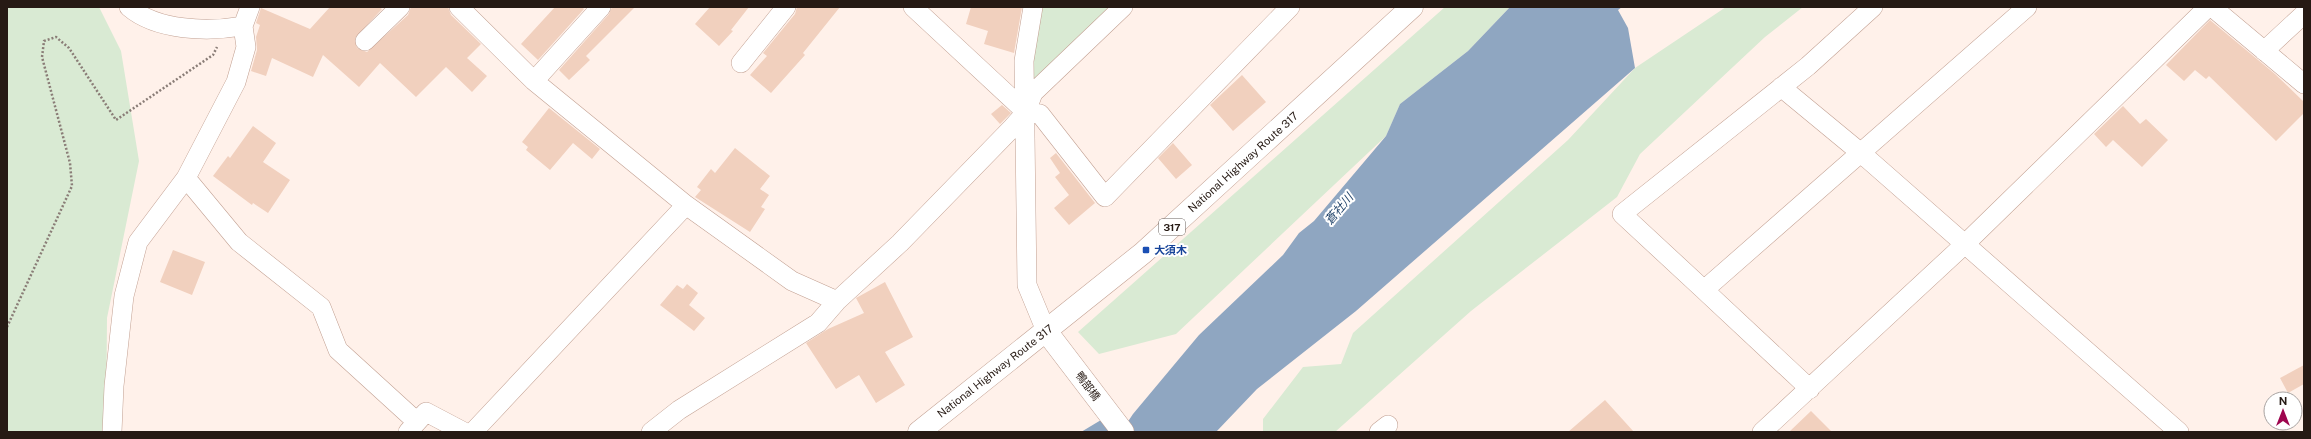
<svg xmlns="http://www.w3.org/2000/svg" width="2311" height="439" font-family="'Public Sans','Noto Sans JP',sans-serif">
  <rect width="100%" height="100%" fill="#fff1ea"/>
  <path fill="#d9ead3" d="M 7,7 L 99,7 L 121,51 L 139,161 L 107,318 L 106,432 L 7,432 Z
    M 1041,7 L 1113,7 L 1034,86 L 1033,63 Z
    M 1445,7 L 1510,7 L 1468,51 L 1400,104 L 1386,136 L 1176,334 L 1099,354 L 1078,332 Z
    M 1726,7 L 1803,7 L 1765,37 L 1640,154 L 1617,197 L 1471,311 L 1335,432 L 1263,432 L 1263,419 L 1303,367 L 1341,364 L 1353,333 L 1568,140 L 1635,68 Z"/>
  <path fill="#8fa6c1" d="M 1510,7 L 1622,7 L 1618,10 L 1628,28 L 1635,68 L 1356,311 L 1257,389 L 1216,432 L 1121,432 L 1133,414 L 1199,335 L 1283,255 L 1299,233 L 1314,221 L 1386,136 L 1400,104 L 1468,51 Z
    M 1101,420 L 1113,432 L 1081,432 Z"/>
  <path fill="#f1d0be" d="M 330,7 L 379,7 L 382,9 L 355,38 L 357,48 L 367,52 L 408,15 L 411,7 L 448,7 L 451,15 L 481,44 L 467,58 L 487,76 L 472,92 L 446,67 L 416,97 L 380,63 L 359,87 L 323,55 L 313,77 L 272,58 L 266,76 L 251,71 L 257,50 L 256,37 L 260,25 L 256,23 L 261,8 L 310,29 Z
    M 555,7 L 582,7 L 584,9 L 538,60 L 521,44 Z
    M 612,7 L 635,7 L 586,56 L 590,60 L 569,80 L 559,70 L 609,14 Z
    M 710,7 L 749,7 L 731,30 L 733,31 L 719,46 L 695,24 Z
    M 797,7 L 840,7 L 803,53 L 805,55 L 771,93 L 750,75 L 767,56 L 763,53 L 795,14 Z
    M 971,7 L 1022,7 L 1014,53 L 984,44 L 988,31 L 966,24 Z
    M 2210,20 L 2275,74 L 2304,102 L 2304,113 L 2276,141 L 2209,76 L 2206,79 L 2195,70 L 2184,81 L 2166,65 Z
    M 1242,75 L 1266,102 L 1233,131 L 1210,105 Z
    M 1002,105 L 1011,113 L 1000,124 L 991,114 Z
    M 2123,106 L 2140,124 L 2146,119 L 2168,140 L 2142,167 L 2113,140 L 2106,147 L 2094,134 Z
    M 549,108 L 600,149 L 592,159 L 573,143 L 550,170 L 526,150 L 528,147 L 522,142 Z
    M 253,126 L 276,143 L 263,162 L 290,180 L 268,213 L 253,203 L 252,205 L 213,176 L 228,156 L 230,158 Z
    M 1173,143 L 1192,165 L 1176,179 L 1158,158 Z
    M 735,148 L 770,176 L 760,189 L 769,195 L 761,207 L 765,209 L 750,232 L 695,197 L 701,190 L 697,187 L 711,169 L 715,173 Z
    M 1056,153 L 1095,203 L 1069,225 L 1054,208 L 1069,195 L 1055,177 L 1060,173 L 1050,158 Z
    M 173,250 L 205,262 L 192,295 L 160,282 Z
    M 885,282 L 913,337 L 885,352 L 905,385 L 876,403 L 859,375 L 836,389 L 806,343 L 828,329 L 864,313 L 856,298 Z
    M 687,284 L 698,293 L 689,305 L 705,318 L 694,331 L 660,305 L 677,285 L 683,289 Z
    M 2304,365 L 2304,384 L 2288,393 L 2280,378 Z
    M 1605,400 L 1634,432 L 1568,432 Z
    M 1811,411 L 1832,432 L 1789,432 Z"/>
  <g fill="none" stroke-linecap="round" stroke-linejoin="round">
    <defs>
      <path id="street" d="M 129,7 C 157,31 208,32 243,26 L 250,7
        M 459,7 L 534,81 L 686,205 L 792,281 L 837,301
        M 913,7 L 1026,112 L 1040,114 L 1105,197 L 1290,7
        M 1033,7 L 1024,61 L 1027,285 L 1046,331
        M 2212,7 L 2304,84
        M 365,41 L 400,7
        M 2264,51 L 2304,14
        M 741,63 L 786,7
        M 534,81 L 601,7
        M 1781,87 L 1861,153 L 2179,432
        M 186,178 L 239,242 L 321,307 L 338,350 L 417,422
        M 1704,290 L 1622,214 L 1808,66 L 1873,7
        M 1810,389 L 1704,290 L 2027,7
        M 112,432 L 114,386 L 124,296 L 138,242 L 186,178 L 236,82 L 246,47 L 243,26
        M 408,432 L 426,412 L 464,432
        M 473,432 L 686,205
        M 651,432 L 679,410 L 818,323 L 837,301 L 900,243 L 1011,129 L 1026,112 L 1033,93 L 1123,7
        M 1379,432 L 1388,425
        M 1762,432 L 1965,244 L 2208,7"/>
      <path id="secondary" d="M 1046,331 L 1123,432"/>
      <path id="highway" d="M 919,432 L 1143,253 L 1412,7"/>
    </defs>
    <use href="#street" stroke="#c2a092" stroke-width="20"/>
    <use href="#secondary" stroke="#c2a092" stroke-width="23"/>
    <use href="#highway" stroke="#c2a092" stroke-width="23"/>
    <path stroke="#8a7d77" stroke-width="2.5" stroke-dasharray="2 2" stroke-linecap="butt" d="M 7,327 L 72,186 L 70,163 L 42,57 L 44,41 L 56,37 L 69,48 L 116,120 L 213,55 L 217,47"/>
    <use href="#street" stroke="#fff" stroke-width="19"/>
    <use href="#secondary" stroke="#fff" stroke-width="22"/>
    <use href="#highway" stroke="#fff" stroke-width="22"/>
  </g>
  <rect fill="#1a4fb4" stroke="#fff" stroke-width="1.5" x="1142" y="246" width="8" height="8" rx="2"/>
  <g text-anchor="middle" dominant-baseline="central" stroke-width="4" stroke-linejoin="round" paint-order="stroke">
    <rect fill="#fff" stroke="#675f5a" stroke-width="1" x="1159" y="219" width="26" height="16" rx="3"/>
    <g font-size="10" font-weight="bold" fill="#261a14">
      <text x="1172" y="227">317</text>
    </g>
    <g font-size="11" fill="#261a14" stroke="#fff">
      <text transform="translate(1243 162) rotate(-42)">National Highway Route 317</text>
      <text transform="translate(995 371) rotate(-38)">National Highway Route 317</text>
      <text transform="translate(1088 386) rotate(53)">鴨部橋</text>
    </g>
    <g font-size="11" font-weight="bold" fill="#164399" stroke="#fff" text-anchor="start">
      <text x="1154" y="250">大須木</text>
    </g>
    <g font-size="12" font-style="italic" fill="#24466c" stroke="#fff">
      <text transform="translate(1339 209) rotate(-50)">蒼社川</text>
    </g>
  </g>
  <rect width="2311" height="439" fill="none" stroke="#261a14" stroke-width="16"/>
  <g transform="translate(2283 411)"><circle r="19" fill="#ffffff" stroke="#a8a3a1"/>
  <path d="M0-3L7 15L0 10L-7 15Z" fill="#9e064f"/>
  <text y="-6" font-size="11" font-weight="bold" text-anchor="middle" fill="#261a14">N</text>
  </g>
</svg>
